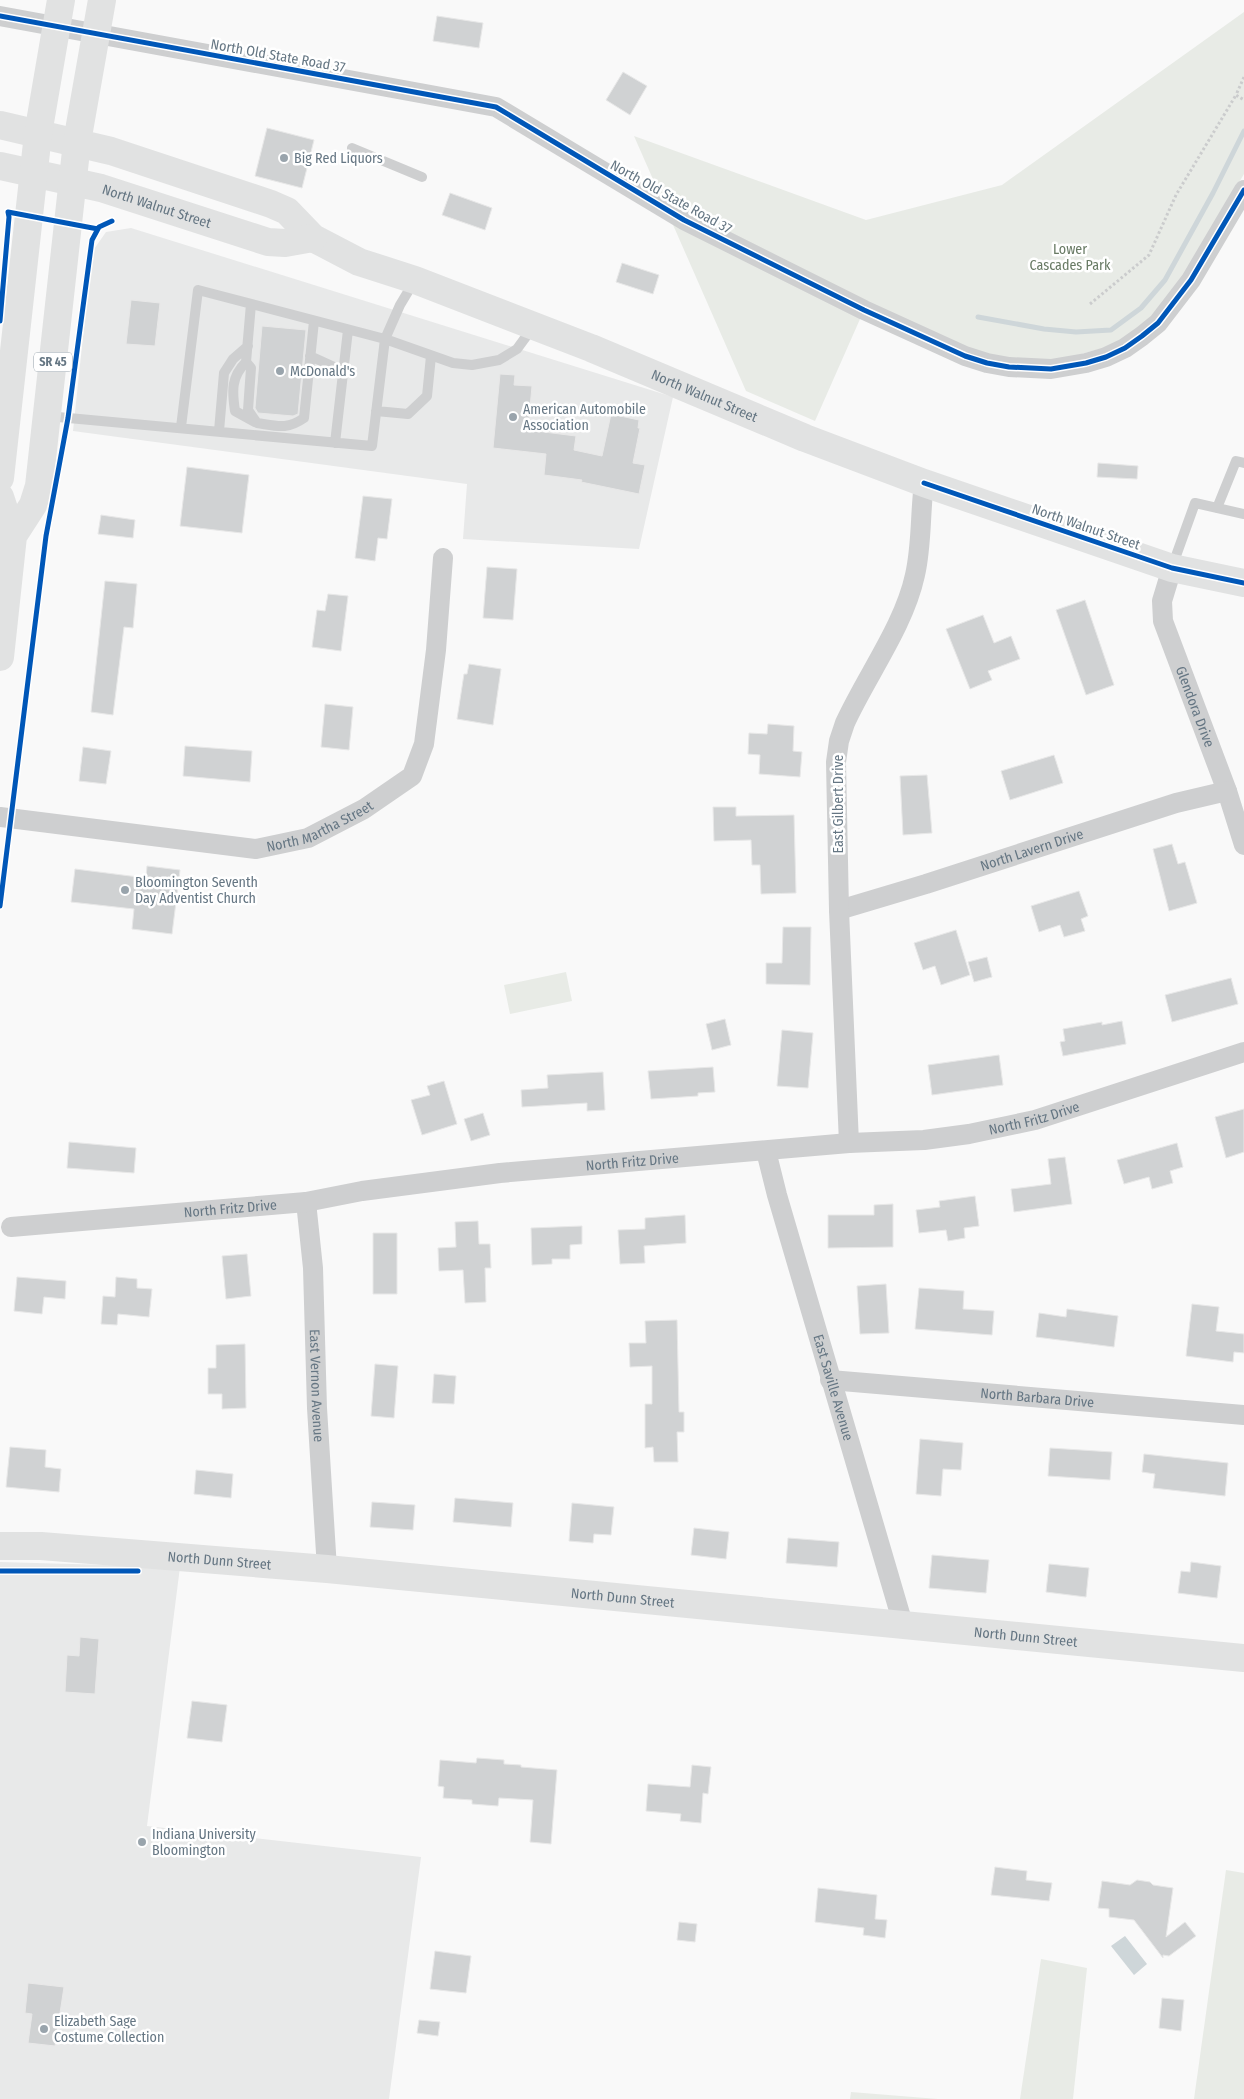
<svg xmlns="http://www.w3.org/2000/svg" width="1244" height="2099" font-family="'Fira Sans Condensed',sans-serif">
  <rect width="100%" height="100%" fill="#f9f9f9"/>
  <path fill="#e8e9e9" d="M 131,228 L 673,397 L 639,549 L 463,539 L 467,484 L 73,431 L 92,252 L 106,232 Z
    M 0,1562 L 180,1567 L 147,1826 L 421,1857 L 389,2099 L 0,2099 Z"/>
  <path fill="#e8ebe6" d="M 1244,12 L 1244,174 L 1183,277 L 1155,313 L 1120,343 L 1050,363 L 1010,361 L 972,350 L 864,310 L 815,421 L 746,391 L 634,136 L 866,220 L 1002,185 Z
    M 566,972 L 572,1001 L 510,1014 L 504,985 Z
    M 1226,1870 L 1244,1873 L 1244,2099 L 1194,2099 Z
    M 1041,1959 L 1087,1968 L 1073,2099 L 1020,2099 Z
    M 851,2092 L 938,2099 L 850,2099 Z"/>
  <path fill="#ced6d9" d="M 1125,1936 L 1147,1964 L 1134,1975 L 1111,1946 Z"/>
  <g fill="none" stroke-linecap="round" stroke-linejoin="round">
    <path stroke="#ced6d9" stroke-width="5" d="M 978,317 L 1044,329 L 1076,332 L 1111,330 L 1141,308 L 1165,280 L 1213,193 L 1244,131"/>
  </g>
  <path fill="#d0d2d3" stroke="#e8e8e8" d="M 437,16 L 483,23 L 479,48 L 433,41 Z
    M 623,72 L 647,86 L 630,115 L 606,100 Z
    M 267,128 L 314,140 L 302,188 L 255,176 Z
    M 450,193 L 492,208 L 485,230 L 442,215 Z
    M 622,263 L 659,275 L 653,294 L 616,282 Z
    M 131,300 L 160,303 L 155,346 L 126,344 Z
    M 262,326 L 306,330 L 298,414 L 293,416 L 258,413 L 255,408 Z
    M 500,374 L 515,375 L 514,385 L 532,386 L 528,430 L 576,436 L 574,450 L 602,456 L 611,414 L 639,420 L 638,428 L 640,428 L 633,463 L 645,465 L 639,494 L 581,482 L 582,480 L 544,475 L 546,454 L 493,448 Z
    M 1098,463 L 1138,466 L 1137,479 L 1097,477 Z
    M 187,467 L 249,475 L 242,533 L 180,526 Z
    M 363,496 L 392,499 L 387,539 L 378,538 L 375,561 L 355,558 Z
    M 101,515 L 135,520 L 133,538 L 98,534 Z
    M 487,567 L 517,569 L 513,620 L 483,618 Z
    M 105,581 L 137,584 L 133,628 L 124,627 L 113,715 L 91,712 Z
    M 328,594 L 348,596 L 341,651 L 312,647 L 317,610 L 325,611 Z
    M 1085,600 L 1114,685 L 1086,695 L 1056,610 Z
    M 983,615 L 994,643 L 1011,636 L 1020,659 L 988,671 L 992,680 L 970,689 L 946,629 Z
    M 469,664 L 501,669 L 493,725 L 457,719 L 464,674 L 467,674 Z
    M 325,704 L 353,707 L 349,750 L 321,747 Z
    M 768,724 L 794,726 L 793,751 L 802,752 L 800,777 L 759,774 L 760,755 L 748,754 L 749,733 L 767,734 Z
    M 185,746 L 252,751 L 250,782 L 183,776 Z
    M 83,747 L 111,751 L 106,784 L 79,781 Z
    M 1054,755 L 1063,783 L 1010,800 L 1001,771 Z
    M 927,775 L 932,833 L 903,835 L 900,776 Z
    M 713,807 L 736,807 L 736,816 L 794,815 L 796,893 L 761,894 L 760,865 L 752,865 L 751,840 L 714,841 Z
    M 1172,844 L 1178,864 L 1185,862 L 1197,903 L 1169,911 L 1153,849 Z
    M 147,866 L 180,870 L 172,934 L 132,929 L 134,909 L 71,902 L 75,869 L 146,878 Z
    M 1079,891 L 1088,916 L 1081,919 L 1085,931 L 1064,937 L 1060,925 L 1039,932 L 1031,906 Z
    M 783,927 L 811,927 L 810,985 L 766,984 L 766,963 L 782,963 Z
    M 956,930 L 970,975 L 941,985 L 935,966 L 923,970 L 914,943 Z
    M 987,957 L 992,977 L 974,982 L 968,962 Z
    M 1231,978 L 1238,1004 L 1172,1022 L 1165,995 Z
    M 725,1019 L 731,1045 L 712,1050 L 706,1024 Z
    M 1122,1021 L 1126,1044 L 1063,1056 L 1060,1042 L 1065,1041 L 1063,1029 L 1102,1022 L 1102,1025 Z
    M 782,1030 L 813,1033 L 808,1088 L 777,1086 Z
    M 999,1055 L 1003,1085 L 932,1095 L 928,1065 Z
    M 713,1067 L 715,1092 L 698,1093 L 698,1096 L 651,1099 L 648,1071 Z
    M 603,1072 L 605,1110 L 587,1111 L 587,1103 L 522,1107 L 521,1090 L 548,1088 L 547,1075 Z
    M 444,1081 L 457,1124 L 422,1135 L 411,1100 L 430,1095 L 427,1086 Z
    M 1244,1109 L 1244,1152 L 1226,1158 L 1215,1117 Z
    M 483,1113 L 490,1135 L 471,1141 L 464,1119 Z
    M 69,1142 L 136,1148 L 134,1173 L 67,1168 Z
    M 1177,1143 L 1183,1167 L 1170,1171 L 1173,1183 L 1152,1189 L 1149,1177 L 1124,1184 L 1117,1160 Z
    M 1065,1157 L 1072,1204 L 1014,1212 L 1011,1189 L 1051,1184 L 1048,1159 Z
    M 975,1196 L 979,1226 L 964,1228 L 965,1238 L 948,1241 L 946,1230 L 919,1233 L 916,1210 L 940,1207 L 939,1201 Z
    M 893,1204 L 893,1247 L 828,1248 L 828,1215 L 874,1215 L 874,1205 Z
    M 685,1215 L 686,1243 L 644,1246 L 645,1263 L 620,1264 L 618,1230 L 645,1229 L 645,1218 Z
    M 478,1221 L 479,1244 L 490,1244 L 491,1268 L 485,1268 L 486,1302 L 465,1303 L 463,1270 L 439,1271 L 438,1248 L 456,1247 L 455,1222 Z
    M 582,1226 L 582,1244 L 570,1245 L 570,1259 L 552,1259 L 552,1264 L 532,1265 L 531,1228 Z
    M 373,1233 L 397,1233 L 397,1294 L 373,1294 Z
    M 247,1254 L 251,1296 L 226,1299 L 222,1256 Z
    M 17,1277 L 66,1281 L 65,1299 L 44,1297 L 42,1314 L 14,1311 Z
    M 116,1277 L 137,1279 L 137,1288 L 152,1289 L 149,1317 L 118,1314 L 117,1325 L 101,1324 L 103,1296 L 115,1297 Z
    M 886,1284 L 889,1333 L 860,1334 L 857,1286 Z
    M 919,1288 L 964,1291 L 963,1309 L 994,1311 L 992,1335 L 915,1329 Z
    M 1192,1304 L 1219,1307 L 1216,1331 L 1244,1334 L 1244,1353 L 1234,1352 L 1233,1362 L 1186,1356 Z
    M 1067,1309 L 1118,1316 L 1114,1347 L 1036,1337 L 1039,1313 L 1066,1317 Z
    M 677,1320 L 679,1412 L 684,1412 L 684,1432 L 677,1432 L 678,1462 L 654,1462 L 653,1447 L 645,1448 L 645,1404 L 652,1404 L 652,1366 L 630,1367 L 629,1343 L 646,1343 L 645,1321 Z
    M 245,1344 L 246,1408 L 222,1409 L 222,1394 L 208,1394 L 208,1368 L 216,1368 L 216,1345 Z
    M 375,1364 L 398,1366 L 394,1418 L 371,1416 Z
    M 434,1374 L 456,1376 L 454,1404 L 432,1403 Z
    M 920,1439 L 963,1443 L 961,1470 L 943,1469 L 941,1496 L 916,1494 Z
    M 10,1447 L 46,1450 L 45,1467 L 61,1469 L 59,1492 L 6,1487 Z
    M 1050,1448 L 1112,1452 L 1110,1480 L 1048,1476 Z
    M 1144,1454 L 1228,1463 L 1225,1496 L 1153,1488 L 1155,1474 L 1142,1472 Z
    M 196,1470 L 233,1474 L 231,1498 L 194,1494 Z
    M 455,1498 L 513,1503 L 511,1527 L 453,1522 Z
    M 372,1502 L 415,1505 L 413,1530 L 370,1527 Z
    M 572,1503 L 614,1507 L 611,1535 L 594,1534 L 593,1543 L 569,1541 Z
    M 694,1528 L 729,1532 L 726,1559 L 691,1555 Z
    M 788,1538 L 839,1542 L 837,1567 L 786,1563 Z
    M 932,1555 L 989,1560 L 986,1593 L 929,1588 Z
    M 1191,1562 L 1221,1566 L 1217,1598 L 1178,1593 L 1181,1571 L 1190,1572 Z
    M 1049,1564 L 1089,1568 L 1086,1597 L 1046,1592 Z
    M 80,1637 L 99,1639 L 95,1694 L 65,1692 L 67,1655 L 79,1656 Z
    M 192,1701 L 227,1705 L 222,1742 L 187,1738 Z
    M 477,1758 L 504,1760 L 504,1764 L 521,1765 L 521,1767 L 557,1770 L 551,1844 L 530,1842 L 533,1800 L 499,1798 L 498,1806 L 472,1804 L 472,1800 L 443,1798 L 444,1787 L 438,1786 L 440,1760 L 476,1763 Z
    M 692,1765 L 711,1767 L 708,1794 L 703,1793 L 701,1823 L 680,1821 L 681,1814 L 646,1811 L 648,1784 L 690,1787 Z
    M 995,1867 L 1027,1871 L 1026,1880 L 1052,1883 L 1049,1901 L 991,1895 Z
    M 1137,1880 L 1150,1882 L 1153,1885 L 1173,1888 L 1166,1937 L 1185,1922 L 1196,1936 L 1169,1956 L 1163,1955 L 1163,1958 L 1134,1920 L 1109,1917 L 1109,1909 L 1098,1908 L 1102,1881 L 1130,1885 Z
    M 818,1888 L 877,1895 L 875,1919 L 887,1920 L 885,1938 L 863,1935 L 864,1928 L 815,1922 Z
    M 679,1922 L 697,1924 L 695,1942 L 677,1940 Z
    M 435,1951 L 471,1956 L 466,1993 L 430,1989 Z
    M 28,1983 L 64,1987 L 55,2046 L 28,2043 L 32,2014 L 25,2013 Z
    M 1162,1998 L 1184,2000 L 1181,2031 L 1159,2028 Z
    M 419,2020 L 440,2022 L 438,2036 L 417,2033 Z"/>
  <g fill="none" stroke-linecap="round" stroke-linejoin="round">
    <path stroke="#cbcccd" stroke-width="3" stroke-dasharray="2.5 2.5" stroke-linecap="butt" d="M 1244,77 L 1236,95 L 1244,100
      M 1090,304 L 1149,255 L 1176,195 L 1236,95"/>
    <path stroke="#cecfd0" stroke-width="10" d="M 352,148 L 422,177
      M 251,304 L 246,362 L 251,368 L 248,410 L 257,423 C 277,426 287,430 304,418 L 314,321
      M 310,356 L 343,371
      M 246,362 C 231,377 232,391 235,411 L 255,422
      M 376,411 L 408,414 L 427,396 L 431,356
      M 47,416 L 372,446 L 385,339 L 400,305 L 415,280
      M 181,427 L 198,290 L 385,339 L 453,363 L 472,365 L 499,360 L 517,349 L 533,327
      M 219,431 L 224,373 L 233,359 L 248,346
      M 335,443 L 348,330
      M 1217,508 L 1236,461 L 1244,463
      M 1172,567 L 1195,503 L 1244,514"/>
    <g stroke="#cecfd0" stroke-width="20">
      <path d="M 0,16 L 496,107 L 684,220 L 864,310 L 965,356 L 987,363 L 1009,367 L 1051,369 L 1086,363 L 1106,357 L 1125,348 L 1142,336 L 1158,323 L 1191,280 L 1244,190"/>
      <path id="s1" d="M 1172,568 L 1162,601 L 1163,621 L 1227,791 L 1244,845"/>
      <path id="s2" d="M 0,817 L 256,849 L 308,838 L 364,809 L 412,776 L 424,744 L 436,650 L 443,558"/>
      <path id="s3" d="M 839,910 L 926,884 L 1176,803 L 1227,791"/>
      <path d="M 849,1143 L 839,910 L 836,762 L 839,741 L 845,723 C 867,675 904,626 915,575 C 922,545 920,513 924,483"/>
      <path id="s4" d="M 766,1151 L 777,1195 L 903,1624"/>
      <path id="s5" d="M 306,1202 L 313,1268 L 317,1408 L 327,1569"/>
      <path id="s6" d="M 11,1227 L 306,1202 L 362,1191 L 500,1173 L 849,1143 L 924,1140 L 969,1134 L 1035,1120 L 1244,1052"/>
      <path id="s7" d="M 830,1380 L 1244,1415"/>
    </g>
    <path stroke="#e1e2e2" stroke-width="28" id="s8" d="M 0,1546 L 41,1546 L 327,1569 L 1244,1658"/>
    <g stroke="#e1e2e2" stroke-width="28">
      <path id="s9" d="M 0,125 L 111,151 L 271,204 L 287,211 L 313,238 L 359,262 L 415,280 L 591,348 L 805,438 L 924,483 L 1172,568 L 1244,583"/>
      <path id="s10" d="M 0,166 L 101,188 L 268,242 L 285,243 L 313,238"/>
    </g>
    <path stroke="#e1e2e2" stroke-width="28" d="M 0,478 L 38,134 L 61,0
      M 0,497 L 13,536 L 0,657
      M 13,536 L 33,505 L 39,486 L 77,142 L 102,0"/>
    <defs>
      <path id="cycleway" d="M 0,16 L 496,107 L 684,220 L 864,310 L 965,356 L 987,363 L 1009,367 L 1051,369 L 1086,363 L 1106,357 L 1125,348 L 1142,336 L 1158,323 L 1191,280 L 1244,190
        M 0,321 L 9,217 L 8,212 L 98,229
        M 924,483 L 1172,568 L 1244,583
        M 0,906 L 46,536 L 68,418 L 92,240 L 99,227 L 112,221
        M 0,1571 L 138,1571"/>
    </defs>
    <use href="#cycleway" stroke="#fff" stroke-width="8"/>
    <use href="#cycleway" stroke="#0057b8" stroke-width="5"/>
  </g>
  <g fill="#99a4ac" stroke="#fff" stroke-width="2">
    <circle cx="284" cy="158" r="5"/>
    <circle cx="280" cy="371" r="5"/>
    <circle cx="513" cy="417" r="5"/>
    <circle cx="125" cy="890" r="5"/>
    <circle cx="142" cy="1842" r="5"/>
    <circle cx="44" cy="2029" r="5"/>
  </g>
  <g text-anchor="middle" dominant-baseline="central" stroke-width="5" stroke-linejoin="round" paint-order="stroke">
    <rect fill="#fff" stroke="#939fa8" stroke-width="1" x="34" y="352.5" width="38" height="19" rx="4"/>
    <g font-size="12" font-weight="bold" fill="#657683">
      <text x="53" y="362">SR 45</text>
    </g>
    <g font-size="14" fill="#657683" stroke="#fff">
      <text transform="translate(278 56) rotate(10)">North Old State Road 37</text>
      <text transform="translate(671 197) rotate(29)">North Old State Road 37</text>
      <text stroke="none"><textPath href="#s10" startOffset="162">North Walnut Street</textPath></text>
      <text stroke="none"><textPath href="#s9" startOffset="760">North Walnut Street</textPath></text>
      <text transform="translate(1086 527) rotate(19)">North Walnut Street</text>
      <text stroke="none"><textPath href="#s1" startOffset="146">Glendora Drive</textPath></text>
      <text transform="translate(838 804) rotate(-90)">East Gilbert Drive</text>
      <text stroke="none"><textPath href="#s2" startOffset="326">North Martha Street</textPath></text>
      <text stroke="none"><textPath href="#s3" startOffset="202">North Lavern Drive</textPath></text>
      <text stroke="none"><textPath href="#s6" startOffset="1030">North Fritz Drive</textPath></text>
      <text stroke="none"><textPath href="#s6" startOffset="625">North Fritz Drive</textPath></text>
      <text stroke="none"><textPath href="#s6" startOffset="220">North Fritz Drive</textPath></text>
      <text stroke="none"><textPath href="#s5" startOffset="184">East Vernon Avenue</textPath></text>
      <text stroke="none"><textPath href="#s4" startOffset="246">East Saville Avenue</textPath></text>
      <text stroke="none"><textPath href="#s7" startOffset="208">North Barbara Drive</textPath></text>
      <text stroke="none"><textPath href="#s8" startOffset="220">North Dunn Street</textPath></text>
      <text stroke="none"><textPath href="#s8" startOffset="625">North Dunn Street</textPath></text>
      <text stroke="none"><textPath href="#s8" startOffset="1030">North Dunn Street</textPath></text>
    </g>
    <g font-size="14" fill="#657683" stroke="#fff" text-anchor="start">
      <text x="294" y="158">Big Red Liquors</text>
      <text x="290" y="371">McDonald's</text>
      <text x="523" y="409">American Automobile<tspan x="523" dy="16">Association</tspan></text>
      <text x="135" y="882">Bloomington Seventh<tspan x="135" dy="16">Day Adventist Church</tspan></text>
      <text x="152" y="1834">Indiana University<tspan x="152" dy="16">Bloomington</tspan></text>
      <text x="54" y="2021">Elizabeth Sage<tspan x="54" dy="16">Costume Collection</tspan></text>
    </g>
    <g font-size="14" fill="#687a64" stroke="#fff">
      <text x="1070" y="249">Lower<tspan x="1070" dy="16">Cascades Park</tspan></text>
    </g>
  </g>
</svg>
